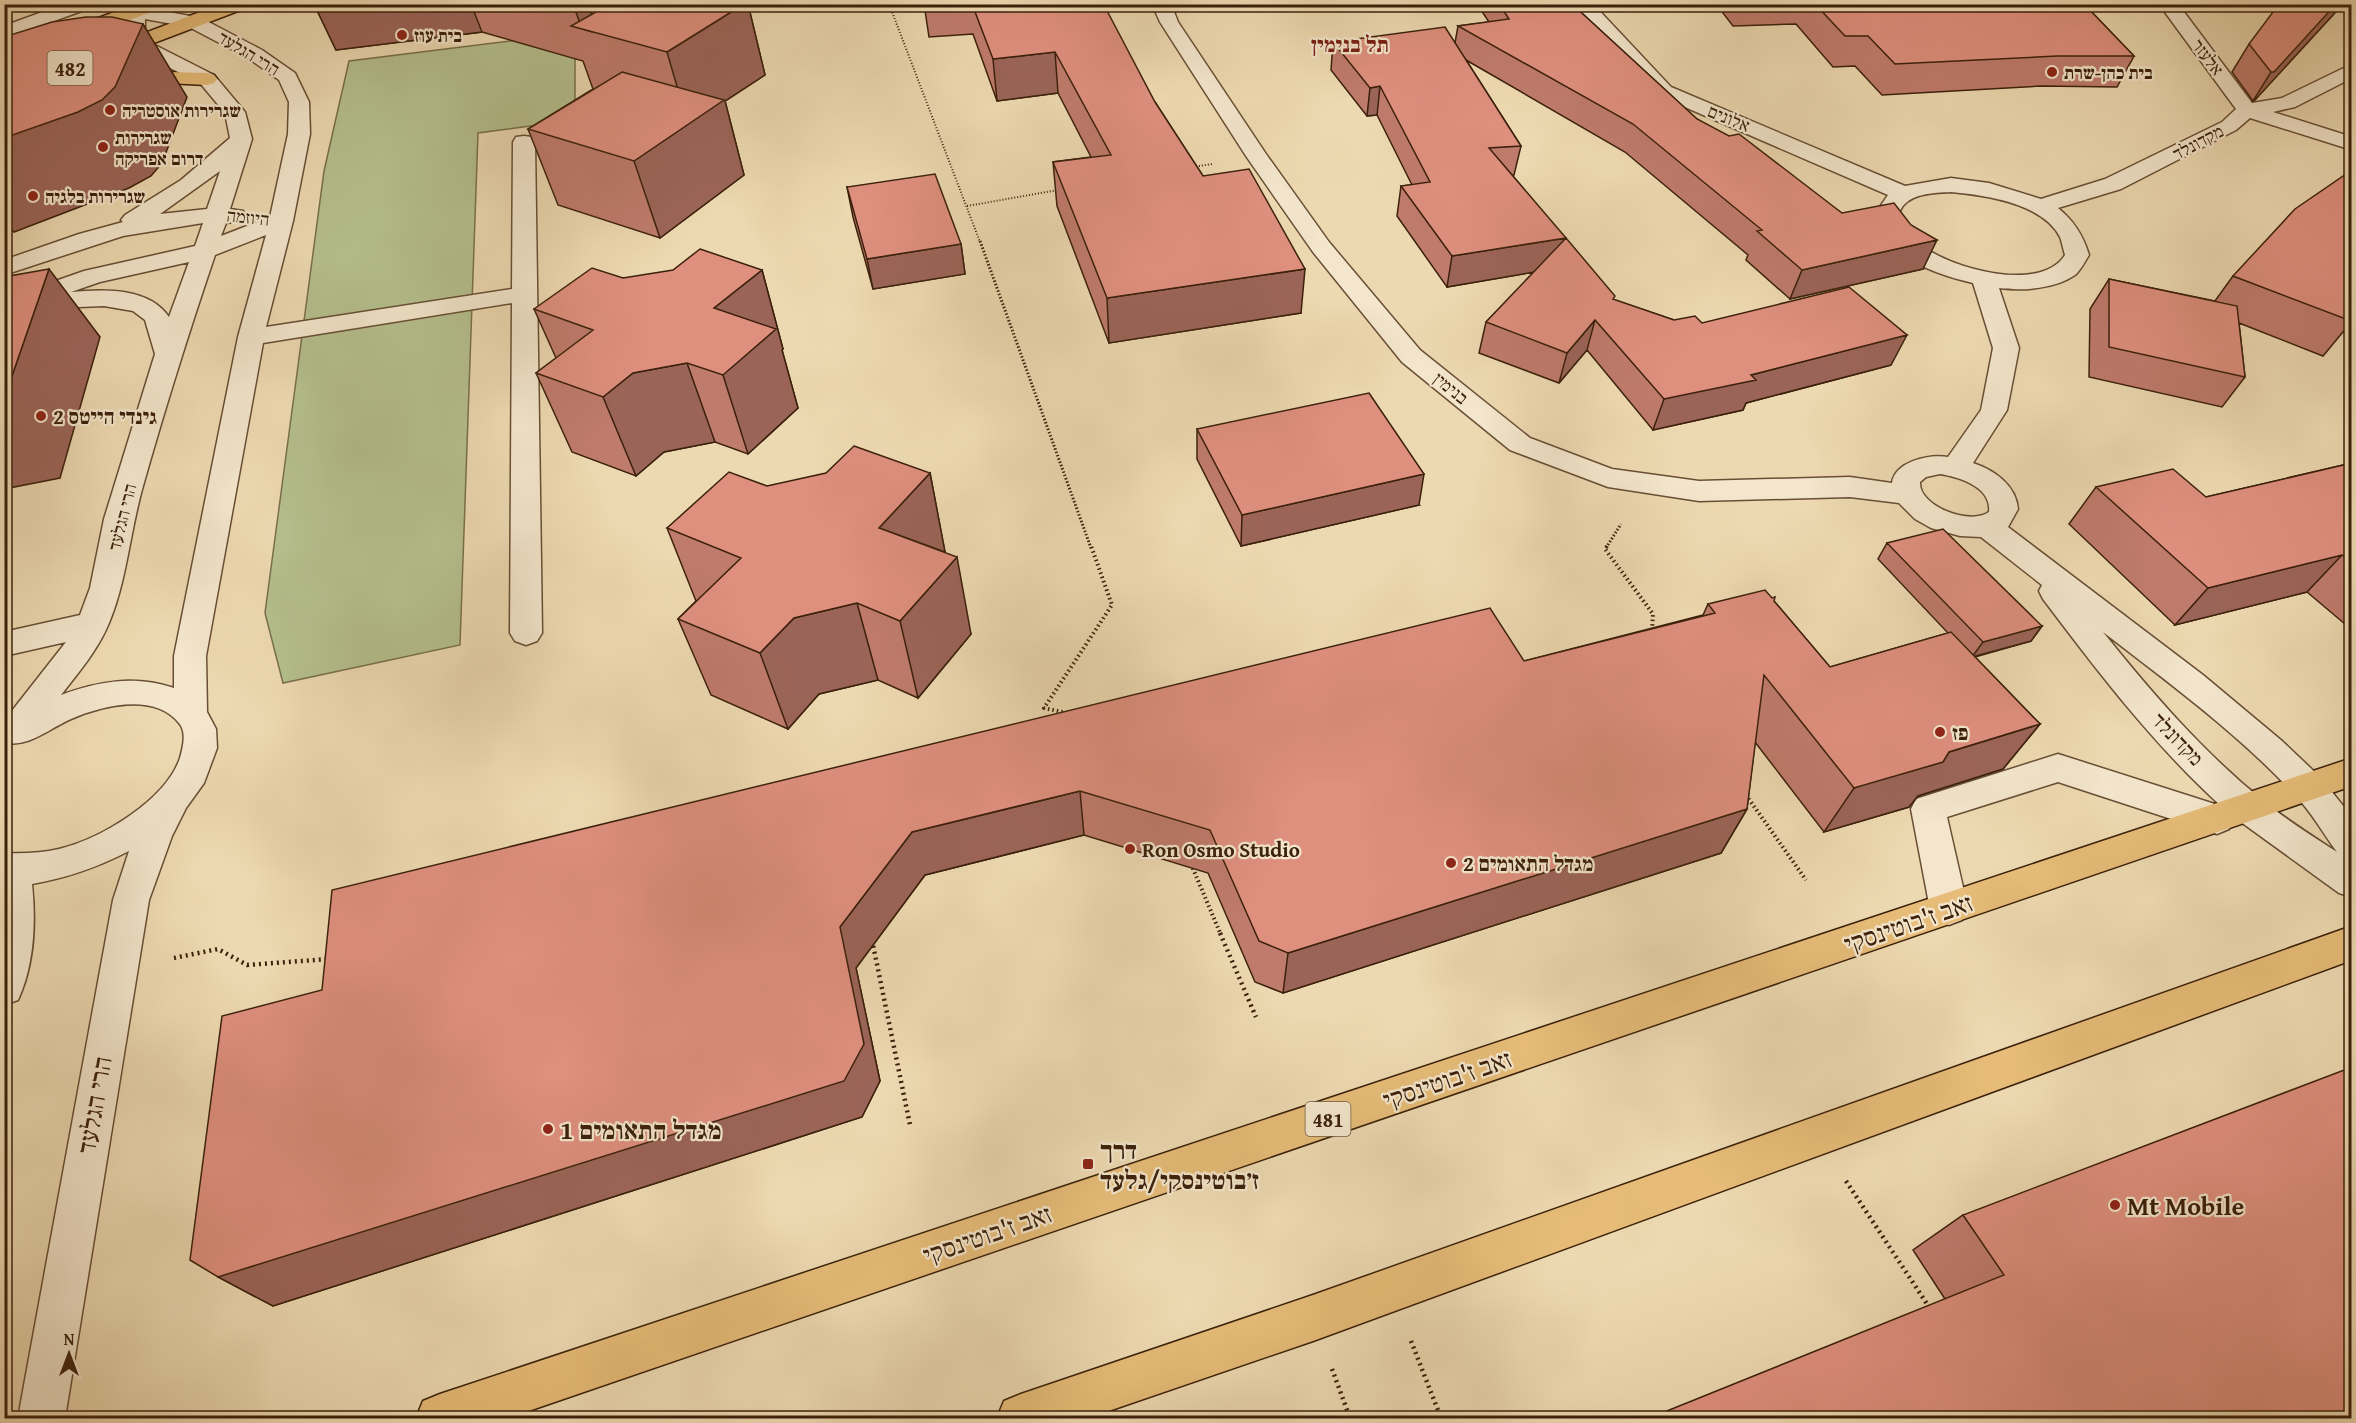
<svg xmlns="http://www.w3.org/2000/svg" width="2356" height="1423" font-family="'Gentium Book Plus','Frank Ruhl Libre',serif">
  <rect width="100%" height="100%" fill="#edd9b1"/>
  <filter id="stains"><feTurbulence type="fractalNoise" baseFrequency=".00333" numOctaves="4"/><feColorMatrix values="0 0 0 0 .2 0 0 0 0 .09 0 0 0 0 .02 0 0 0 .5 -.17"/></filter>
  <radialGradient id="worn" r=".72"><stop offset=".6" stop-color="#630" stop-opacity="0"/><stop offset="1" stop-color="#630" stop-opacity=".3"/></radialGradient>
  <path fill="#b5c08e" stroke="#78704c" stroke-width="1.5" d="M 575,33 L 575,120 L 478,133 L 460,645 L 283,683 L 265,613 L 324,171 L 349,61 Z"/>
  <g fill="none" stroke-linecap="round" stroke-linejoin="round">
    <defs>
      <path id="minor" d="M 64,4 L 92,4 L 90,8 L 4,39 L 4,26 Z
        M 130,4 L 148,4 L 147,8 L 201,18 L 262,50 L 295,73 L 309,102 L 310,134 L 293,221 L 266,327 L 512,289 L 513,142 L 516,137 L 524,136 L 532,137 L 535,142 L 542,633 L 537,641 L 526,645 L 515,641 L 510,633 L 512,303 L 263,343 L 206,656 L 207,712 L 216,729 L 217,748 L 204,783 L 186,808 L 172,836 L 149,900 L 65,1418 L 18,1418 L 113,900 L 129,851 C 98,867 67,878 32,884 C 36,922 34,966 18,1000 L 4,1005 L 4,853 C 23,854 41,853 59,849 C 101,839 166,800 180,758 C 183,747 187,732 179,723 C 154,692 101,706 71,719 C 50,728 27,749 4,742 L 4,721 L 66,642 L 4,656 L 4,632 L 80,615 L 90,588 L 104,519 L 155,354 L 145,320 L 133,311 L 104,306 L 54,308 L 45,306 L 42,302 L 4,314 L 4,299 L 84,271 L 195,246 L 203,223 L 123,236 L 4,275 L 4,260 L 79,234 L 123,222 L 121,220 L 125,215 L 181,180 L 230,138 L 225,113 L 200,83 L 128,47 L 125,43 L 127,12 ZM 145,19 L 189,27 L 248,58 L 279,80 L 289,102 L 288,134 L 270,217 L 221,236 L 226,223 L 243,221 L 246,216 L 243,211 L 230,209 L 252,139 L 245,112 L 214,75 L 145,40 ZM 220,171 L 207,209 L 160,214 ZM 266,235 L 238,337 L 174,656 L 174,688 C 135,675 99,681 61,695 C 78,673 98,650 109,623 C 127,580 130,531 143,486 C 165,408 189,332 215,255 ZM 189,262 L 169,317 C 149,287 103,289 71,292 L 100,282 Z
        M 1152,4 L 1171,4 L 1178,22 L 1266,154 L 1329,242 L 1420,350 L 1530,438 L 1612,469 L 1699,481 L 1850,477 L 1892,483 C 1895,461 1930,454 1948,457 L 1981,410 L 1993,348 L 1973,283 C 1935,274 1882,257 1877,211 L 1888,195 L 1657,95 L 1573,4 L 1593,4 L 1671,87 L 1905,186 L 1951,178 L 1989,183 L 2041,199 L 2105,179 L 2222,122 L 2236,109 L 2159,4 L 2178,4 L 2252,103 L 2282,98 L 2352,64 L 2352,78 L 2295,107 L 2273,112 L 2352,137 L 2352,150 L 2250,118 L 2236,130 L 2121,189 L 2058,208 C 2074,221 2083,235 2089,255 C 2085,261 2081,270 2075,275 C 2055,289 2022,291 1999,288 L 2019,348 L 2007,410 L 1973,463 C 1994,470 2016,485 2018,509 L 2008,527 L 2203,675 L 2282,741 L 2320,777 L 2352,817 L 2352,860 L 2345,858 L 2352,862 L 2352,897 L 2339,893 L 2234,817 L 2229,829 L 2217,834 L 2058,782 L 1947,817 L 1968,909 L 1962,920 L 1949,925 L 1936,920 L 1930,909 L 1911,809 L 1916,799 L 2058,754 L 2221,806 C 2153,744 2098,672 2043,599 L 2039,591 L 2042,585 L 1981,537 L 1960,536 L 1931,528 L 1915,519 L 1899,503 L 1850,497 L 1699,501 L 1608,487 L 1510,450 L 1402,362 L 1313,252 L 1246,156 L 1160,22 ZM 1951,192 C 1984,195 2043,203 2060,237 C 2062,242 2063,249 2065,255 C 2039,297 1932,265 1907,233 C 1902,226 1901,219 1900,211 C 1908,193 1934,193 1951,192 ZM 1940,474 C 1959,477 1992,487 1989,512 C 1970,526 1918,506 1920,482 L 1926,477 ZM 2103,632 C 2169,683 2247,740 2302,803 C 2315,818 2325,836 2337,852 C 2311,835 2285,819 2261,799 C 2202,751 2151,692 2103,632 Z"/>
      <path id="major" d="M 136,4 L 164,4 L 162,8 L 4,66 L 4,53 Z
        M 221,4 L 248,4 L 246,8 L 117,57 L 103,57 L 100,53 L 103,49 Z
        M 131,71 L 207,73 L 214,75 L 217,79 L 214,83 L 207,85 L 124,81 L 121,77 L 124,73 Z
        M 2352,758 L 2352,786 L 508,1418 L 416,1418 L 423,1401 L 440,1394 Z
        M 2352,926 L 2352,960 L 1313,1341 L 1088,1418 L 997,1418 L 1004,1401 L 1021,1394 L 1313,1295 Z"/>
    </defs>
    <use href="#minor" stroke="#684e34" stroke-width="3"/>
    <use href="#major" stroke="#3b200b" stroke-width="3"/>
    <path stroke="#3b200b" stroke-width="2" stroke-dasharray="1 2" stroke-linecap="butt" d="M 889,4 L 980,242
      M 1193,167 L 1212,164
      M 967,206 L 1058,190"/>
    <path stroke="#3b200b" stroke-width="3" stroke-dasharray="1.5 2" stroke-linecap="butt" d="M 980,241 L 1091,548
      M 1606,548 L 1621,524"/>
    <path stroke="#3b200b" stroke-width="4" stroke-dasharray="1.5 3" stroke-linecap="butt" d="M 1607,546 L 1605,549 L 1653,614 L 1652,631
      M 1067,713 L 1044,708 L 1112,605 L 1091,546
      M 1746,795 L 1806,880
      M 1191,864 L 1221,935"/>
    <path stroke="#3b200b" stroke-width="4.5" stroke-dasharray="2 4" stroke-linecap="butt" d="M 1220,933 L 1256,1017
      M 872,940 L 910,1125
      M 174,958 L 218,949 L 247,965 L 329,959
      M 1846,1181 L 1931,1310
      M 1411,1341 L 1441,1418
      M 1332,1369 L 1350,1418"/>
    <use href="#minor" fill="#f3e6cc" fill-rule="evenodd"/>
    <use href="#major" fill="#e6bc78" fill-rule="evenodd"/>
  </g>
  <path fill="#bf7b6c" stroke="#3b200b" stroke-width="1.5" d="M 314,4 L 591,4 L 591,15 L 610,4 L 748,4 L 765,75 L 725,101 L 744,175 L 660,238 L 558,205 L 528,129 L 593,89 L 583,61 L 482,32 L 336,50 Z
    M 924,4 L 1050,4 L 1050,11 L 1155,102 L 1203,176 L 1301,313 L 1109,343 L 1057,206 L 1053,162 L 1091,157 L 1058,93 L 997,101 L 973,34 L 929,37 Z
    M 1477,4 L 1572,4 L 1697,119 L 1842,213 L 1923,269 L 1790,299 L 1746,260 L 1748,255 L 1625,152 L 1466,60 L 1521,146 L 1514,175 L 1512,175 L 1614,300 L 1674,320 L 1702,323 L 1891,365 L 1746,403 L 1743,410 L 1653,430 L 1587,350 L 1559,383 L 1479,353 L 1486,322 L 1534,272 L 1447,287 L 1397,216 L 1401,186 L 1412,185 L 1377,115 L 1367,116 L 1331,70 L 1333,42 L 1455,43 L 1458,26 L 1489,22 Z
    M 1716,4 L 2084,4 L 2134,56 L 2117,87 L 2041,86 L 1882,95 L 1855,66 L 1833,67 L 1796,24 L 1733,26 Z
    M 2343,4 L 2255,100 L 2253,101 L 2232,72 L 2249,44 Z
    M 847,187 L 961,244 L 965,274 L 873,289 L 853,217 Z
    M 762,270 L 783,349 L 782,350 L 798,408 L 748,454 L 715,442 L 664,452 L 636,476 L 572,452 L 536,373 L 556,358 L 534,309 L 623,278 Z
    M 2233,276 L 2352,321 L 2323,356 L 2239,323 L 2245,377 L 2222,407 L 2089,377 L 2090,309 L 2109,279 L 2215,301 Z
    M 1197,429 L 1419,505 L 1241,546 L 1197,459 Z
    M 2352,463 L 2352,630 L 2307,592 L 2175,625 L 2069,524 L 2096,487 L 2206,497 Z
    M 930,473 L 945,552 L 971,634 L 918,698 L 878,680 L 819,694 L 788,729 L 711,695 L 678,619 L 696,601 L 667,528 L 767,486 Z
    M 1887,543 L 2042,626 L 2031,641 L 1975,657 L 2040,724 L 2003,769 L 1918,796 L 1909,807 L 1824,832 L 1755,742 L 1747,809 L 1721,853 L 1283,993 L 1255,982 L 1208,873 L 1084,835 L 925,875 L 856,968 L 880,1081 L 862,1117 L 273,1306 L 218,1277 L 322,990 L 1524,661 L 1703,615 L 1708,604 L 1774,601 L 1830,667 L 1948,633 L 1878,559 Z
    M 1963,1215 L 2352,1419 L 1945,1299 L 1913,1250 Z"/>
  <path fill="#9b6458" stroke="#3b200b" stroke-width="1.5" d="M 4,4 L 15,4 L 4,8 Z
    M 314,4 L 471,4 L 482,32 L 336,50 Z
    M 573,4 L 591,4 L 592,32 L 582,29 Z
    M 744,4 L 748,4 L 765,75 L 725,101 L 744,175 L 660,238 L 634,161 L 688,124 L 667,52 Z
    M 2336,4 L 2343,4 L 2255,100 L 2253,101 L 2271,72 Z
    M 143,24 L 187,97 L 162,163 L 151,176 L 129,188 L 14,232 L 4,220 L 4,138 Z
    M 1055,52 L 1058,93 L 997,101 L 993,59 Z
    M 1380,86 L 1377,115 L 1367,116 L 1370,88 Z
    M 1566,238 L 1558,268 L 1447,287 L 1452,256 Z
    M 1937,240 L 1923,269 L 1790,299 L 1802,270 Z
    M 961,244 L 965,274 L 873,289 L 867,259 Z
    M 49,269 L 100,337 L 60,478 L 4,489 L 4,399 Z
    M 1305,269 L 1301,313 L 1109,343 L 1107,298 Z
    M 762,270 L 783,349 L 782,350 L 798,408 L 748,454 L 723,375 L 714,308 Z
    M 1595,320 L 1587,350 L 1559,383 L 1567,353 Z
    M 1907,335 L 1891,365 L 1746,403 L 1743,410 L 1653,430 L 1664,399 L 1751,375 Z
    M 687,363 L 715,442 L 664,452 L 636,476 L 603,397 L 633,373 Z
    M 930,473 L 945,552 L 879,528 Z
    M 1424,474 L 1419,505 L 1241,546 L 1242,515 Z
    M 2342,555 L 2307,592 L 2175,625 L 2208,588 Z
    M 957,557 L 971,634 L 918,698 L 900,621 Z
    M 857,603 L 878,680 L 819,694 L 788,729 L 760,653 L 794,618 Z
    M 2042,626 L 2031,641 L 1972,657 L 1983,642 Z
    M 2040,724 L 2003,769 L 1918,796 L 1909,807 L 1824,832 L 1854,788 L 1949,752 Z
    M 1080,791 L 1084,835 L 925,875 L 856,968 L 880,1081 L 862,1117 L 273,1306 L 218,1277 L 840,927 L 912,832 Z
    M 1747,809 L 1721,853 L 1283,993 L 1288,953 Z"/>
  <path fill="#de8f7e" stroke="#3b200b" stroke-width="1.5" d="M 610,4 L 744,4 L 667,52 L 571,26 Z
    M 972,4 L 1050,4 L 1050,11 L 1104,5 L 1155,102 L 1203,176 L 1249,169 L 1305,269 L 1107,298 L 1053,162 L 1111,155 L 1055,52 L 993,59 Z
    M 1499,4 L 1572,4 L 1697,119 L 1729,136 L 1739,134 L 1842,213 L 1894,203 L 1911,225 L 1937,240 L 1802,270 L 1757,231 L 1762,230 L 1633,124 L 1458,26 L 1509,19 Z
    M 1815,4 L 2084,4 L 2134,56 L 2057,56 L 1895,64 L 1868,36 L 1845,36 Z
    M 2279,4 L 2336,4 L 2274,72 L 2271,72 L 2249,44 Z
    M 86,17 L 112,17 L 143,24 L 115,87 L 102,100 L 78,112 L 4,138 L 4,37 L 52,22 Z
    M 1445,27 L 1521,146 L 1489,148 L 1566,238 L 1452,256 L 1401,186 L 1430,182 L 1380,86 L 1370,88 L 1333,42 Z
    M 622,72 L 724,100 L 634,161 L 528,129 Z
    M 2352,170 L 2351,321 L 2233,276 L 2295,209 Z
    M 935,174 L 961,244 L 867,259 L 847,187 Z
    M 1566,238 L 1615,296 L 1613,299 L 1674,320 L 1695,316 L 1702,323 L 1849,287 L 1907,335 L 1751,375 L 1756,380 L 1664,399 L 1595,320 L 1567,353 L 1486,322 Z
    M 700,249 L 762,270 L 714,308 L 776,329 L 723,375 L 687,363 L 633,373 L 603,397 L 536,373 L 593,330 L 534,309 L 592,268 L 623,278 L 673,270 Z
    M 49,269 L 4,399 L 4,277 Z
    M 2109,279 L 2237,306 L 2245,377 L 2109,347 Z
    M 1369,393 L 1424,474 L 1242,515 L 1197,429 Z
    M 854,446 L 930,473 L 879,528 L 957,557 L 900,621 L 857,603 L 794,618 L 760,653 L 678,619 L 741,558 L 667,528 L 729,472 L 767,486 L 826,473 Z
    M 2352,463 L 2352,562 L 2342,555 L 2208,588 L 2096,487 L 2173,469 L 2206,497 Z
    M 1943,529 L 2042,626 L 1983,642 L 1887,543 Z
    M 1765,590 L 1772,598 L 1775,597 L 1774,601 L 1830,667 L 1951,632 L 2040,724 L 1949,752 L 1943,762 L 1854,788 L 1764,675 L 1747,809 L 1288,953 L 1259,941 L 1210,830 L 1080,791 L 912,832 L 840,927 L 864,1044 L 844,1081 L 218,1277 L 190,1260 L 222,1016 L 322,990 L 332,890 L 1490,608 L 1524,661 L 1715,613 L 1708,604 Z
    M 2352,1067 L 2352,1419 L 1647,1419 L 2004,1275 L 1963,1215 Z"/>
  <g fill="#8f2418" stroke="#f3e6cc" stroke-width="2">
    <circle cx="402" cy="35" r="6"/>
    <circle cx="2052" cy="72" r="6"/>
    <circle cx="110" cy="110" r="6"/>
    <circle cx="103" cy="147" r="6"/>
    <circle cx="33" cy="196" r="6"/>
    <circle cx="41" cy="416" r="6"/>
    <circle cx="1940" cy="732" r="6"/>
    <circle cx="1130" cy="849" r="6"/>
    <circle cx="1451" cy="863" r="6"/>
    <circle cx="548" cy="1129" r="6"/>
    <rect x="1082" y="1158" width="12" height="12" rx="3"/>
    <circle cx="2115" cy="1205" r="6"/>
  </g>
  <g text-anchor="middle" dominant-baseline="central" stroke-width="4.5" stroke-linejoin="round" paint-order="stroke">
    <g font-size="18" font-weight="bold" fill="#3b200b" stroke="#f3e6cc" text-anchor="start">
      <text x="414" y="35">בית עוז</text>
      <text x="2064" y="72">בית כהן-שרת</text>
      <text x="122" y="110">שגרירות אוסטריה</text>
      <text x="115" y="137">שגרירות<tspan x="115" dy="21">דרום אפריקה</tspan></text>
      <text x="45" y="196">שגרירות בלגיה</text>
    </g>
    <g font-size="18" fill="#3b200b" stroke="#f3e6cc">
      <text transform="translate(249 53) rotate(31)">הרי הגלעד</text>
      <text transform="translate(2208 57) rotate(53)">אלעזר</text>
      <text transform="translate(1729 118) rotate(22)">אלונים</text>
      <text transform="translate(2198 142) rotate(-28)">מקדונלד</text>
      <text transform="translate(248 217) rotate(6)">היוזמה</text>
      <text transform="translate(1451 388) rotate(39)">בנימין</text>
      <text transform="translate(122 517) rotate(-76)">הרי הגלעד</text>
    </g>
    <g fill="#f3e6cc" stroke="#725b45" stroke-width="1.5">
      <rect x="47.5" y="51" width="45" height="34" rx="4.5"/>
      <rect x="1305.5" y="1102" width="45" height="34" rx="4.5"/>
    </g>
    <g font-size="20" font-weight="bold" fill="#3b200b">
      <text x="70" y="68">482</text>
      <text x="1328" y="1119">481</text>
    </g>
    <g font-size="21" font-weight="bold" fill="#3b200b" stroke="#f3e6cc" text-anchor="start">
      <text x="53" y="416">גינדי הייטס 2</text>
      <text x="1952" y="732">פז</text>
      <text x="1142" y="849">Ron Osmo Studio</text>
      <text x="1463" y="863">מגדל התאומים 2</text>
    </g>
    <g font-size="21" fill="#3b200b" stroke="#f3e6cc">
      <text transform="translate(2178 739) rotate(46)">מקדונלד</text>
    </g>
    <g font-size="22" font-weight="bold" fill="#7a1f14" stroke="#f3e6cc">
      <text x="1350" y="44">תל בנימין</text>
    </g>
    <g font-size="26" fill="#3b200b" stroke="#f3e6cc">
      <text transform="translate(1908 923) rotate(-19)">זאב ז'בוטינסקי</text>
      <text transform="translate(1447 1079) rotate(-19)">זאב ז'בוטינסקי</text>
      <text transform="translate(94 1105) rotate(-80)">הרי הגלעד</text>
      <text transform="translate(987 1234) rotate(-19)">זאב ז'בוטינסקי</text>
    </g>
    <g font-size="26" font-weight="bold" fill="#3b200b" stroke="#f3e6cc" text-anchor="start">
      <text x="560" y="1129">מגדל התאומים 1</text>
      <text x="1100" y="1149">דרך<tspan x="1100" dy="30">ז׳בוטינסקי/גלעד</tspan></text>
      <text x="2127" y="1205">Mt Mobile</text>
    </g>
  </g>
  <rect width="2356" height="1423" fill="none" stroke="#edd9b1" stroke-width="24"/>
  <rect x="6" y="6" width="2344" height="1411" fill="none" stroke="#3b200b" stroke-width="3"/>
  <rect x="12" y="12" width="2332" height="1399" fill="none" stroke="#3b200b" stroke-width="1.5"/>
  <g transform="translate(69 1354)" stroke="#f3e6cc" stroke-width="4.5" paint-order="stroke">
  <path d="M0-4.5L10 22L0 15L-10 22Z" fill="#3b200b"/>
  <text y="-9" font-size="16" font-weight="bold" text-anchor="middle" fill="#3b200b">N</text>
  </g>
  <rect width="100%" height="100%" filter="url(#stains)"/>
  <rect width="100%" height="100%" fill="url(#worn)"/>
</svg>
